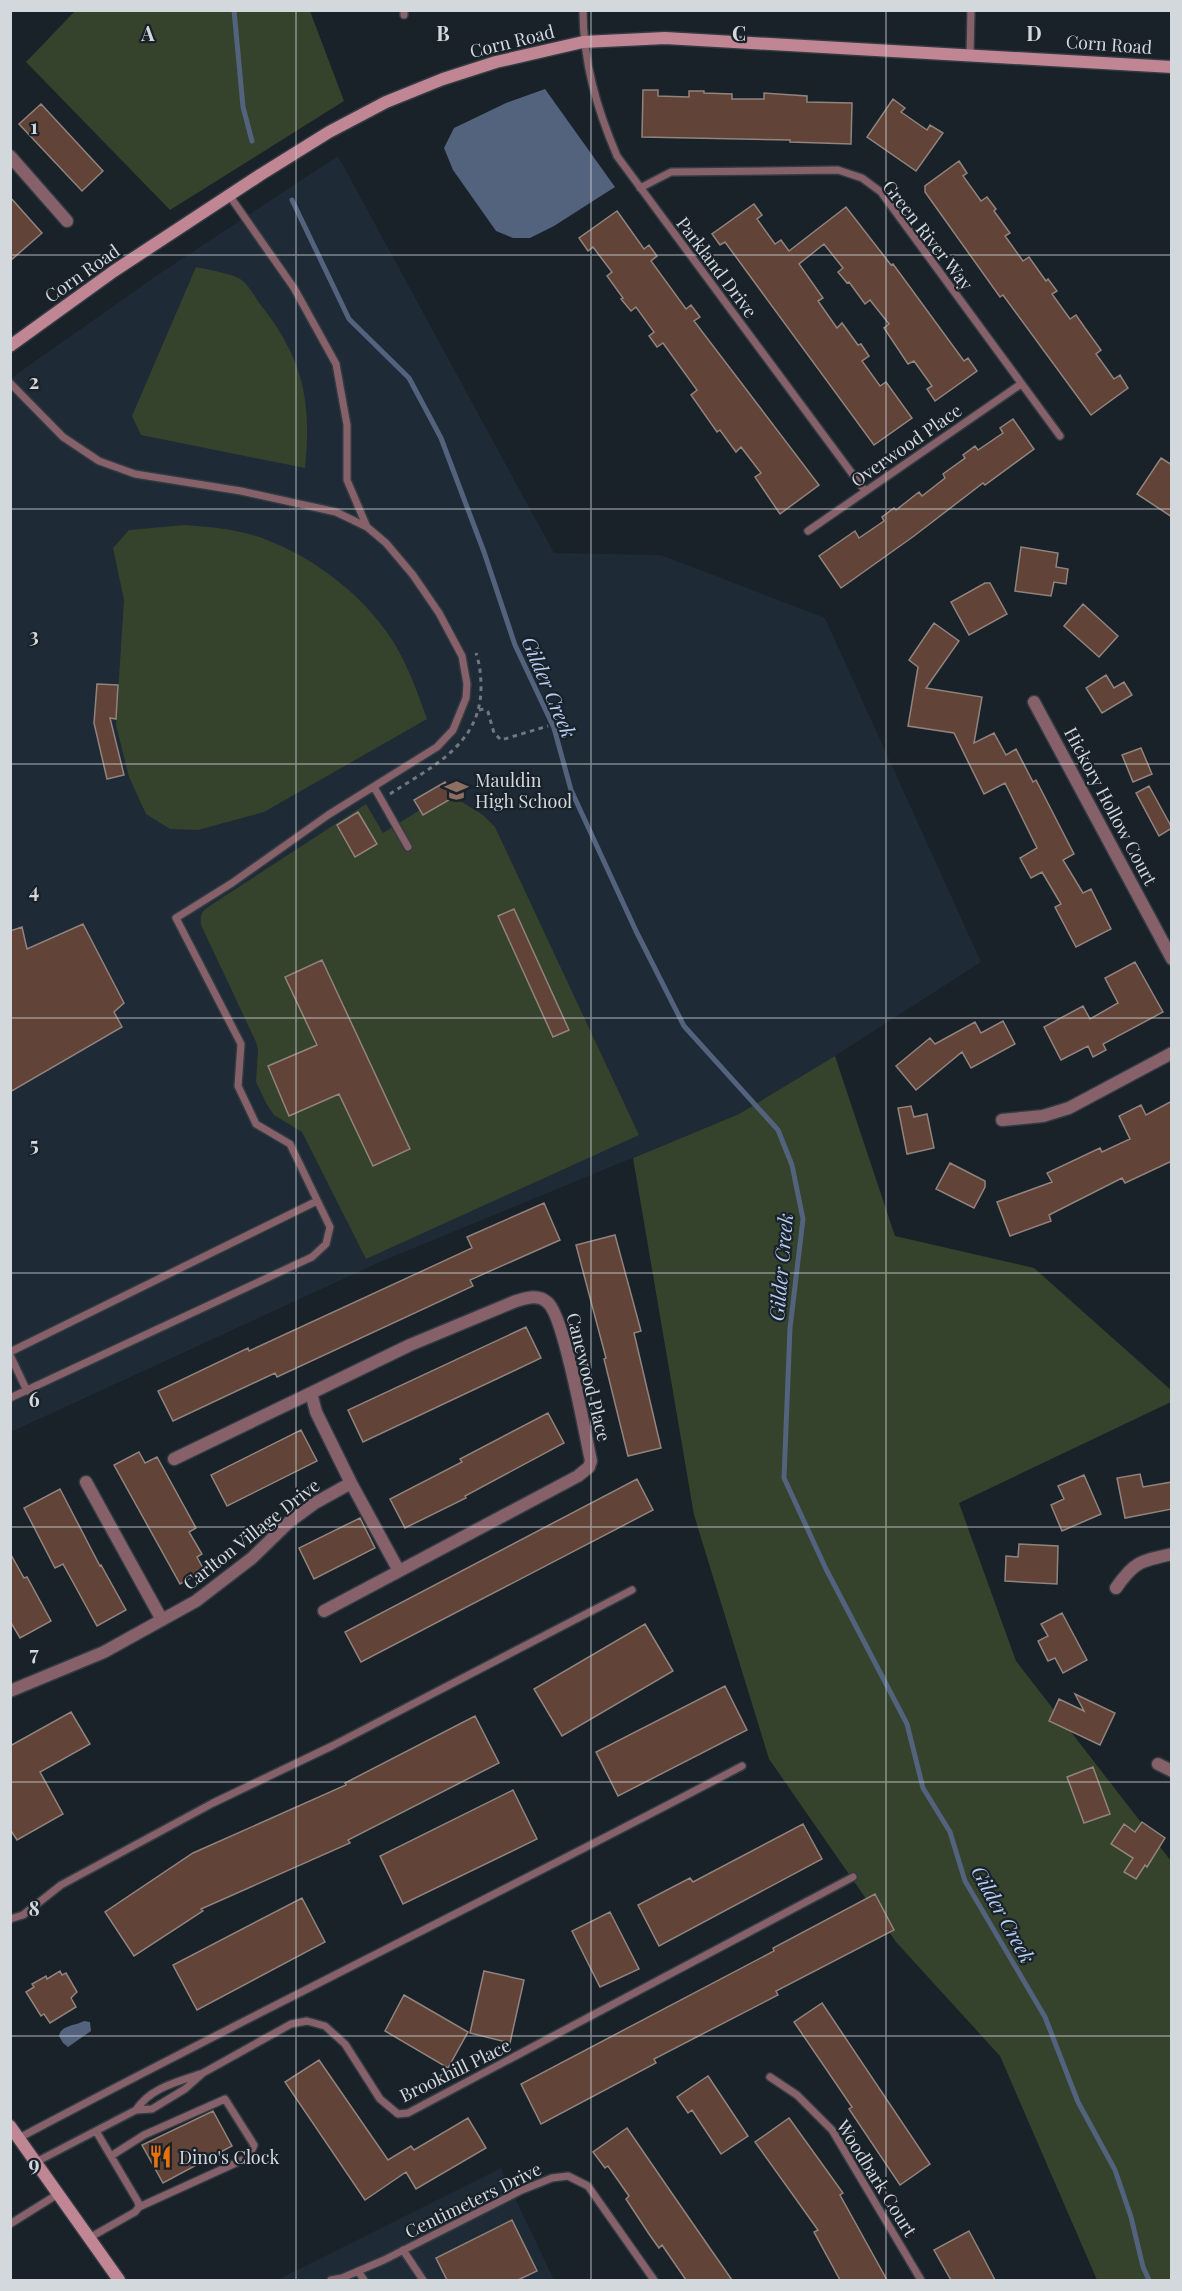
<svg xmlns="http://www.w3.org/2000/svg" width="1182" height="2291" font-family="'Playfair Display',serif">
  <rect width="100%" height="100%" fill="#192129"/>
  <path fill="#1e2a36" d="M 338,156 L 554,553 L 661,555 L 825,618 L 981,962 L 835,1056 L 739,1114 L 380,1262 L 11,1432 L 11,378 L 159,274 Z
    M 501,2168 L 554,2280 L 277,2280 Z"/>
  <path fill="#35422c" d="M 75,11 L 310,11 L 344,101 L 170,210 L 26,62 Z
    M 196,267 C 206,269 233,274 240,279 C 248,284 255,297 260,304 C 303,358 312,401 305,468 L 141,435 L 132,416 Z
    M 185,525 C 211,527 237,529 262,538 C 309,555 357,590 386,631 C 405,657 416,688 427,719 L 264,812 L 198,830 L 170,829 L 146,814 L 129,777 L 116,725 L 124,600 L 113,548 L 129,530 Z
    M 454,797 L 483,815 L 495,827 L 639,1135 L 366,1259 L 302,1132 L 274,1115 L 266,1103 L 256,1082 L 258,1050 L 256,1042 L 201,925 C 200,916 201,912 208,907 L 366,804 L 383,833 L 420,810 L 423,815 Z
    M 835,1056 L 895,1236 L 1034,1268 L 1171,1390 L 1171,1402 L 959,1503 L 1016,1661 L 1171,1861 L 1171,2280 L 1097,2280 L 1000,2056 L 896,1942 L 769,1759 L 694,1515 L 633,1158 L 739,1114 Z"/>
  <path fill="#53627d" d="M 545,89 L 615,187 L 554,226 L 530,238 L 513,238 L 496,231 L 453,170 L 444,148 L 454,128 L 506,103 Z
    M 84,2021 L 90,2022 L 91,2031 L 68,2047 L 63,2043 L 59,2036 C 61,2025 75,2026 84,2021 Z"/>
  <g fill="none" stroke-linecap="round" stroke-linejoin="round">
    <path stroke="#53627d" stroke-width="5" d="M 234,10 L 243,107 L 252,141
      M 292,200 L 349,319 L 409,378 L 441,438 L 484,552 L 515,645 L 554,728 L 571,790 L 636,931 L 684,1026 L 778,1130 L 792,1165 L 803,1219 L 790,1328 L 784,1478 L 826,1569 L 907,1724 L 923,1788 L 950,1832 L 965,1881 L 1045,2017 L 1078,2102 L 1115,2170 L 1131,2217 L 1143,2267 L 1149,2280"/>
  </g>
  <path fill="#624337" stroke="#91837e" stroke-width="1.5" d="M 643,90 L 658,90 L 658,96 L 689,97 L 689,91 L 704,91 L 704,93 L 732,94 L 732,99 L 764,99 L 764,93 L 778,94 L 807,96 L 807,102 L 852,103 L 851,144 L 790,142 L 790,140 L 642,137 Z
    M 893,99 L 905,108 L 901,112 L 927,130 L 930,125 L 943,133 L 916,171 L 867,137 Z
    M 41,104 L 103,171 L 82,191 L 19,124 Z
    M 959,161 L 967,173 L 963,176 L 981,201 L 987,197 L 996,209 L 994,211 L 1010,233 L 1005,236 L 1023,261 L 1029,257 L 1046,281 L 1048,279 L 1057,291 L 1052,294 L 1070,319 L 1076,315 L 1085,328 L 1101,350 L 1096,354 L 1114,379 L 1120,375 L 1128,388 L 1091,415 L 1003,295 L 1000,297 L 925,192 L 925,186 Z
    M 10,197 L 42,233 L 10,261 Z
    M 754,204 L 762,215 L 757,219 L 775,244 L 781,240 L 789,251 L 846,207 L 891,265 L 893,264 L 964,361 L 968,358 L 977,371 L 935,401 L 927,389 L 932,386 L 914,361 L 908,364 L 884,328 L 889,324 L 870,300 L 865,304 L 849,282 L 847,283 L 838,272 L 843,268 L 824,244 L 799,264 L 823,298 L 818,301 L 837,328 L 842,323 L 858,345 L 861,344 L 869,356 L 862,361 L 880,386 L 886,382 L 912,418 L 874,445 L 725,242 L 720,245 L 712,234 Z
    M 617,211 L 644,249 L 649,245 L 657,256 L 651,261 L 686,309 L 691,305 L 700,317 L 694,321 L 819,485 L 780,514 L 755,477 L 761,473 L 741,447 L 736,452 L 720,430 L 717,432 L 691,395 L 697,390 L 663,343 L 657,347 L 649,336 L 654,332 L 636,307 L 631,311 L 621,299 L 623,298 L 607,276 L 612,272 L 593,247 L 588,251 L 579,238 Z
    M 1013,419 L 1034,449 L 985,485 L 983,483 L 914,536 L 841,588 L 819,556 L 855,531 L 859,538 L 884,521 L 882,517 L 894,508 L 896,510 L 919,492 L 922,496 L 945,478 L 943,474 L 965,458 L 963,455 L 975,446 L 978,450 L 1003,433 L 1000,428 Z
    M 1161,458 L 1172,465 L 1172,517 L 1137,494 Z
    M 1021,547 L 1058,553 L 1056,567 L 1068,569 L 1066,584 L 1054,582 L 1051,596 L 1015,591 Z
    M 985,583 L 990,583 L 1007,614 L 969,635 L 951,602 Z
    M 1083,604 L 1118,636 L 1099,657 L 1064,626 Z
    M 934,623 L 959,641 L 926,688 L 982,697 L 974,743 L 994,733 L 1006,755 L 1016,749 L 1033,782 L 1036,780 L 1074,854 L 1063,860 L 1083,893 L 1091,889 L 1111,929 L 1076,947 L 1055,907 L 1061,904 L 1042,872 L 1031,878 L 1020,858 L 1037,848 L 1005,783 L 984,794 L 954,733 L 908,726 L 918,667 L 909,660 Z
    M 1106,675 L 1114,688 L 1124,682 L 1132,695 L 1102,713 L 1086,688 Z
    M 97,684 L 118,685 L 116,719 L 110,718 L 124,775 L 107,779 L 94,723 Z
    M 1141,748 L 1152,774 L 1133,782 L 1122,755 Z
    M 445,782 L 454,797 L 423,815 L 414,800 Z
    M 1149,786 L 1172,828 L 1159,836 L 1136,793 Z
    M 358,812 L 377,844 L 355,857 L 337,825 Z
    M 514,909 L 569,1030 L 553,1037 L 498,916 Z
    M 83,924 L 124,1003 L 114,1012 L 122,1027 L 10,1092 L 10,931 L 22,927 L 27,949 Z
    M 322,960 L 410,1149 L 373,1166 L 339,1094 L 289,1116 L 268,1066 L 317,1045 L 285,977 Z
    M 1135,962 L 1163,1012 L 1103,1044 L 1106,1050 L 1093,1057 L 1088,1046 L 1061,1060 L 1044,1027 L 1083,1006 L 1090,1019 L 1118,1003 L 1105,978 Z
    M 1003,1021 L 1015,1044 L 971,1068 L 962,1052 L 916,1090 L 896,1066 L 930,1038 L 935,1044 L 975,1022 L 981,1033 Z
    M 1172,1101 L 1172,1161 L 1125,1183 L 1122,1178 L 1049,1215 L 1051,1221 L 1010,1236 L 997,1202 L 1052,1182 L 1047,1173 L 1100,1148 L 1102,1152 L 1130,1139 L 1119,1116 L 1141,1105 L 1146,1115 Z
    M 911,1106 L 914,1117 L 927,1114 L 934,1148 L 907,1154 L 898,1108 Z
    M 950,1163 L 985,1181 L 985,1187 L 974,1208 L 936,1189 Z
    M 544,1203 L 560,1240 L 470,1280 L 473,1286 L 277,1377 L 275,1373 L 173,1421 L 158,1391 L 248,1348 L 249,1351 L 472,1248 L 467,1237 Z
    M 615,1235 L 641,1331 L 634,1333 L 661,1448 L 628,1456 L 604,1359 L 606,1358 L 576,1245 Z
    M 526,1327 L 541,1358 L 363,1442 L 348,1410 Z
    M 548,1413 L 564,1443 L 465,1496 L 466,1498 L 405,1528 L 390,1499 L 462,1462 L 460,1459 Z
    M 301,1430 L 317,1461 L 227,1506 L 211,1475 Z
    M 139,1452 L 145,1463 L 157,1457 L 196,1528 L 189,1532 L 202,1554 L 197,1557 L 204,1570 L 180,1584 L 114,1465 Z
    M 1140,1474 L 1143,1487 L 1172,1482 L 1172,1509 L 1125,1518 L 1117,1478 Z
    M 1084,1475 L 1101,1514 L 1062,1531 L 1051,1505 L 1064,1499 L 1058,1486 Z
    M 637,1479 L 653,1510 L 361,1662 L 345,1632 Z
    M 60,1489 L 100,1566 L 101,1565 L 126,1610 L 97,1626 L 63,1564 L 55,1568 L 24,1508 Z
    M 360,1518 L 375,1548 L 314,1579 L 299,1548 Z
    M 1019,1544 L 1058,1546 L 1057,1584 L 1005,1581 L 1006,1556 L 1018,1557 Z
    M 10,1553 L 24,1578 L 27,1577 L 51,1621 L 20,1638 L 10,1621 Z
    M 1062,1613 L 1087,1660 L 1063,1673 L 1055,1658 L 1048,1661 L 1038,1641 L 1048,1636 L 1041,1624 Z
    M 645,1624 L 673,1671 L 562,1736 L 534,1689 Z
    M 725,1686 L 747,1730 L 618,1796 L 596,1752 Z
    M 1075,1694 L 1115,1713 L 1100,1745 L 1049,1721 L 1059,1699 L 1084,1711 Z
    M 71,1712 L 90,1744 L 40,1772 L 63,1814 L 17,1840 L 10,1829 L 10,1746 Z
    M 475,1716 L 499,1763 L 348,1840 L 350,1843 L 201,1909 L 203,1911 L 134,1956 L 105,1912 L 193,1853 L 346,1785 L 345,1783 Z
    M 1093,1767 L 1110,1814 L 1084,1823 L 1067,1777 Z
    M 513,1790 L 537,1839 L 403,1904 L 380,1856 Z
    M 1142,1822 L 1165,1838 L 1147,1867 L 1145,1865 L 1136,1879 L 1124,1872 L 1133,1858 L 1111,1844 L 1124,1824 L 1135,1832 Z
    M 803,1824 L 822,1859 L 659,1946 L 638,1905 L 690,1878 L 693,1882 Z
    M 875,1894 L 894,1930 L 776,1991 L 778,1995 L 654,2059 L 656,2063 L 541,2124 L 521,2084 L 774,1951 L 773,1948 Z
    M 302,1898 L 325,1942 L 197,2010 L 173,1965 Z
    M 610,1912 L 639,1969 L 600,1987 L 572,1931 Z
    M 60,1971 L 62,1975 L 66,1973 L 77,1992 L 71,1998 L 76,2007 L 50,2023 L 44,2014 L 41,2016 L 26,1992 L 34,1987 L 32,1984 L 46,1976 L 47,1979 Z
    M 484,1971 L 524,1980 L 510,2043 L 470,2033 Z
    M 404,1995 L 468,2032 L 448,2068 L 385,2031 Z
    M 822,2003 L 930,2164 L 900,2185 L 849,2109 L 852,2107 L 794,2022 Z
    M 319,2060 L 388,2160 L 411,2146 L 414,2150 L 468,2118 L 486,2148 L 416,2189 L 406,2172 L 365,2200 L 285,2082 Z
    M 708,2076 L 748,2136 L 721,2154 L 692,2110 L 688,2113 L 677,2097 Z
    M 213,2111 L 232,2146 L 163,2183 L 142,2145 Z
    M 789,2118 L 843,2193 L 840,2195 L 887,2280 L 840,2280 L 814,2232 L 818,2230 L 755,2142 Z
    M 627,2128 L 671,2192 L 732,2280 L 686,2280 L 662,2245 L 659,2248 L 649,2234 L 626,2199 L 629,2196 L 608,2166 L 605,2168 L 593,2152 Z
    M 512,2220 L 537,2271 L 518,2280 L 447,2280 L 436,2258 Z
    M 969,2231 L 984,2259 L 995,2280 L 951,2280 L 934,2250 Z"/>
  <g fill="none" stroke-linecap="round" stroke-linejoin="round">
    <defs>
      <path id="lane" d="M 404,10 L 404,15
        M 583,10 C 583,62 597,109 617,156 L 865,491
        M 970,54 L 971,10
        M 640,188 L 671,172 L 838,170 L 862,178 L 881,192 L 1060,436
        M 229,195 L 294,288 L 336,364 L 347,425 L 347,480 L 367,527
        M 10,383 L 63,437 L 99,461 L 135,474 L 241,491 L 336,512 L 367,527 L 386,543 L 413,575 L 439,613 L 462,656 L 467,684 L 466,698 L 453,730 L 437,747 L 328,815 L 232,883 L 176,918 L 241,1044 L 238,1086 L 256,1124 L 290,1144 L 330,1227 L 326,1244 L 312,1257 L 10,1398
        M 808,531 L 1021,384
        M 374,787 L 408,847
        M 10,1352 L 317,1201
        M 10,1355 L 27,1391
        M 10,1919 L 23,1915 L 61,1885 L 213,1803 L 332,1746 L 632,1590
        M 770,2077 L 797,2095 L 832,2130 L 921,2280
        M 136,2110 C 150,2088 177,2082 200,2074
        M 19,2138 C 258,2011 502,1893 742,1766
        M 111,2156 L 144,2135 L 225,2099 L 254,2145 L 249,2157 L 139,2207
        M 36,2162 L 136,2110 L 152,2109 L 185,2089 L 203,2073 L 291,2024 L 307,2021 L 325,2026 L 345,2044 L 380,2099 L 398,2114 L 408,2113 L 853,1877
        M 10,2224 L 58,2194
        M 89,2238 L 135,2212 L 139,2207 L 138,2202 L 96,2131
        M 403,2250 L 423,2280
        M 358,2271 L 364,2280
        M 331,2280 L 342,2278 L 384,2260 L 522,2190 L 552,2178 L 568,2176 L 588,2186 L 654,2280"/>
      <path id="street" d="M 10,156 L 67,221
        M 1034,702 L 1172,959
        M 1002,1120 L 1043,1116 L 1069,1108 L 1172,1053
        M 174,1459 L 311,1393
        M 86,1482 L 162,1620
        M 1116,1588 C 1134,1562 1140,1561 1172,1554
        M 324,1611 L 578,1476 L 589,1467 L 591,1461 C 585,1434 564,1314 547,1302 C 538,1294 527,1298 516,1301 L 410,1345 L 311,1393 L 316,1412 L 351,1483 L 399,1571
        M 10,1691 L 104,1652 L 196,1601 L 252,1558 L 289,1522 L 315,1503 L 351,1483
        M 1158,1764 L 1172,1771"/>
      <path id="secondary" d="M 10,346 L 114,271 L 260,175 L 329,132 L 386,102 L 443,79 L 496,62 L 583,42 L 665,38 L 1172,67
        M 10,2126 L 119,2280"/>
    </defs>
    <use href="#lane" stroke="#333b42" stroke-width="10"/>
    <use href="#street" stroke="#333b42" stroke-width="15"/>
    <use href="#secondary" stroke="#333b42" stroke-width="15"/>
    <path stroke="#71777e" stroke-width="3" stroke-dasharray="4.5 4.5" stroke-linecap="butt" d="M 479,710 L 484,709 L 488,712 L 494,733 L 501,740 L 548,726
      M 390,794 C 431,767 480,745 481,689 C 481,676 480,665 476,653"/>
    <use href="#lane" stroke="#866169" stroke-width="7"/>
    <use href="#street" stroke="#866169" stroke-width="12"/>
    <use href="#secondary" stroke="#c08693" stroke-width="12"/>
  </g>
  <path fill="none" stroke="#d3d8dd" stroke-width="1.5" stroke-opacity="0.55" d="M 296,10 L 296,2280M 591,10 L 591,2280M 886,10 L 886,2280M 10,255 L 1172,255M 10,509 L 1172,509M 10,764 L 1172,764M 10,1018 L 1172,1018M 10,1273 L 1172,1273M 10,1527 L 1172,1527M 10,1782 L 1172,1782M 10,2036 L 1172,2036"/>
  <defs>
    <symbol id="school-bare" viewBox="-9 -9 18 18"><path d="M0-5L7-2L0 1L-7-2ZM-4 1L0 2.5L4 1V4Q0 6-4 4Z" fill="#8d6e63" stroke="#192129" stroke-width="2.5" paint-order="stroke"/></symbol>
    <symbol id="restaurant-bare" viewBox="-9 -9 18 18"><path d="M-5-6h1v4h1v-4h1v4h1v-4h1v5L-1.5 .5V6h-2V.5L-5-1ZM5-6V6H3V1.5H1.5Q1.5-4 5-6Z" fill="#e8710a" stroke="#192129" stroke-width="2.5" paint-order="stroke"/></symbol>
  </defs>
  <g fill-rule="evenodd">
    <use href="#school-bare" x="440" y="774" width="33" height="33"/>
    <use href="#restaurant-bare" x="144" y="2140" width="33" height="33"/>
  </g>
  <g text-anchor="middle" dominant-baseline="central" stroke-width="4.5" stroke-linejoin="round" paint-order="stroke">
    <g font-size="18" fill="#d3d8dd" stroke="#192129">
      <text transform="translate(512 41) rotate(-14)">Corn Road</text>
      <text transform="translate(1109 44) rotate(4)">Corn Road</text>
      <text transform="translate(928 235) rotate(52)">Green River Way</text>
      <text transform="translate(717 267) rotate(53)">Parkland Drive</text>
      <text transform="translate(82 273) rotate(-35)">Corn Road</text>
      <text transform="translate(906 445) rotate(-35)">Overwood Place</text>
      <text transform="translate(1111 806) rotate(62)">Hickory Hollow Court</text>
      <text transform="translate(589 1377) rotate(76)">Canewood Place</text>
      <text transform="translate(251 1534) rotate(-38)">Carlton Village Drive</text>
      <text transform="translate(455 2070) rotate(-26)">Brookhill Place</text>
      <text transform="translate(877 2178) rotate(58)">Woodbark Court</text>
      <text transform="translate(473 2200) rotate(-26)">Centimeters Drive</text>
    </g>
    <g font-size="18" fill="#d3d8dd" stroke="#192129" text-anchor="start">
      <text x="475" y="780">Mauldin<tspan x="475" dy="21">High School</tspan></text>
      <text x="179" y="2157">Dino's Clock</text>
    </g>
    <g font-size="20" font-style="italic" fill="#b8cef7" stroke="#192129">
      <text transform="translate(550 687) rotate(67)">Gilder Creek</text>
      <text transform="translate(780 1267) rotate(-85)">Gilder Creek</text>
      <text transform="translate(1004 1914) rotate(61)">Gilder Creek</text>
    </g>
  </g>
  <g font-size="20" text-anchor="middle" font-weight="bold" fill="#d3d8dd" stroke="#192129" stroke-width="4.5" stroke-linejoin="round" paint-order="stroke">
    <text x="148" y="41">A</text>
    <text x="443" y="41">B</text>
    <text x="739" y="41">C</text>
    <text x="1034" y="41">D</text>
    <text x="34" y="134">1</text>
    <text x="34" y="389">2</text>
    <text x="34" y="643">3</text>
    <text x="34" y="898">4</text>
    <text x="34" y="1152">5</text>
    <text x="34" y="1407">6</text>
    <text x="34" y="1661">7</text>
    <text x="34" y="1916">8</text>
    <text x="34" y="2171">9</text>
  </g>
  <rect width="1182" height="2291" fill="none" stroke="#d3d8dd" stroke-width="24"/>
</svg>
